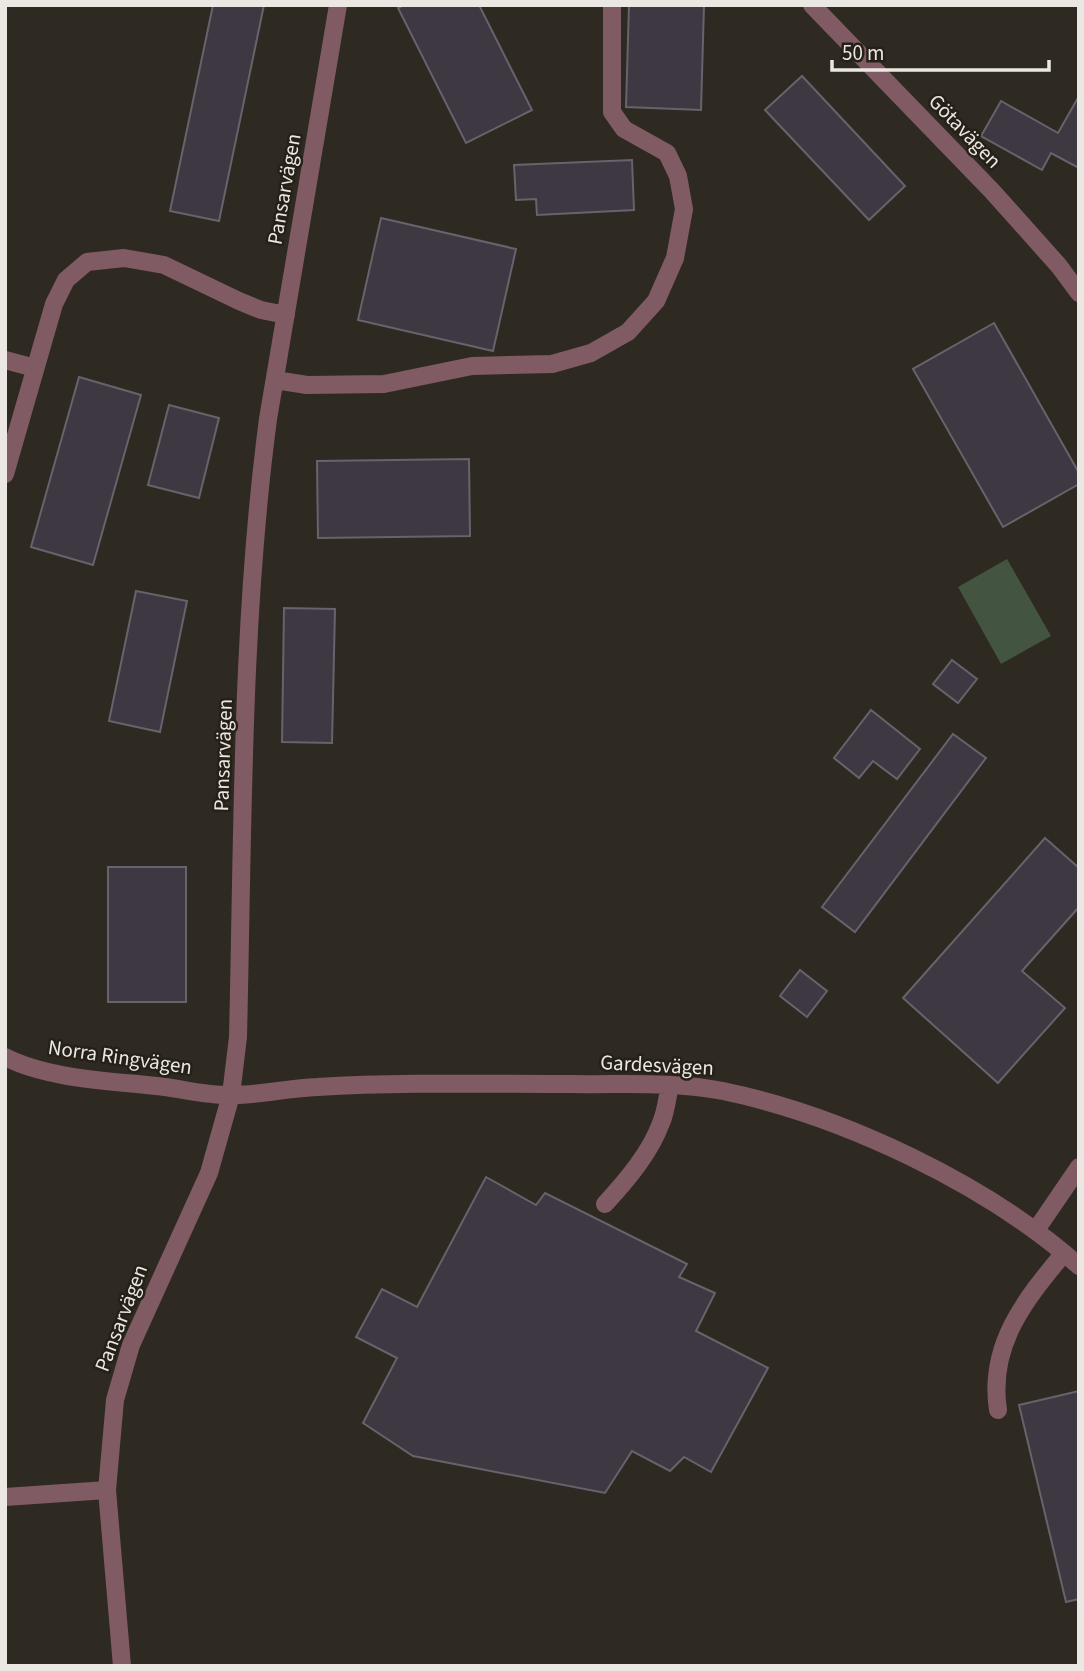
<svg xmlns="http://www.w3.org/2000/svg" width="1084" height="1671" font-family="'Source Sans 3',sans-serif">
  <rect width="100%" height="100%" fill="#2f2a21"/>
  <path fill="#435441" d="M 1007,559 L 1051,636 L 1001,664 L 958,587 Z"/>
  <path fill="#3d3841" stroke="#68626c" stroke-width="2" d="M 213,5 L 264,5 L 219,221 L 170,211 Z
    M 404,5 L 479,5 L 532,110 L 466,143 L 398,8 Z
    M 629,5 L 704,5 L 701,110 L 626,107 Z
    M 802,76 L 905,186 L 869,220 L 765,110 Z
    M 1079,96 L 1079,168 L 1051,153 L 1042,170 L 981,136 L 1001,101 L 1058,133 Z
    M 632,160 L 634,210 L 537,215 L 536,199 L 516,200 L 514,165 Z
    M 381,218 L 516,249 L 493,351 L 358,320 Z
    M 994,323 L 1079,473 L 1079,484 L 1003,527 L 913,369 Z
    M 79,377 L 141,395 L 93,565 L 31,547 Z
    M 169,405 L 219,418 L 199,498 L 148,485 Z
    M 469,459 L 470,536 L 318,538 L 317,461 Z
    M 136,591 L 187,601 L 160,732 L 109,721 Z
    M 284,608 L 335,609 L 332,743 L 282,742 Z
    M 952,660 L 977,679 L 958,703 L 933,684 Z
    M 871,710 L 920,749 L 897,779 L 873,761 L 859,778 L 834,758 Z
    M 953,734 L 986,758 L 855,932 L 822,907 Z
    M 1045,838 L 1079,868 L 1079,907 L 1022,971 L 1065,1008 L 998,1083 L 903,998 Z
    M 108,867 L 186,867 L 186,1002 L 108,1002 Z
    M 800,970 L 827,991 L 807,1017 L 780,996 Z
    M 486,1177 L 536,1205 L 545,1193 L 687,1264 L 679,1277 L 715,1293 L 696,1331 L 768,1368 L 711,1472 L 684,1457 L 670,1471 L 632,1451 L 605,1493 L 413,1456 L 363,1423 L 397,1358 L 356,1337 L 382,1289 L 417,1307 Z
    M 1079,1391 L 1079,1599 L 1066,1602 L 1019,1405 Z"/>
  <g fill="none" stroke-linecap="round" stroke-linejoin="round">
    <path stroke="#815b64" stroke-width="18" d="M 812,5 L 992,191 L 1059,266 L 1079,293
      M 5,360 L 35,368
      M 275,380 L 307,385 L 384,384 L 472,366 L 552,364 L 591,353 L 628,332 L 656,301 L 675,258 L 684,209 L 678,176 L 667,153 L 624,129 L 612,112 L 612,5
      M 5,474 L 54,304 L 66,280 L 87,262 L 124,258 L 164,265 L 239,301 L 261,310 L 286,315
      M 5,1057 C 50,1080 116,1081 165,1087 C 187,1090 211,1096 233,1095 C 261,1095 289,1088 317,1087 C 401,1082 486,1084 571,1084 C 621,1085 673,1081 723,1091 C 843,1116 987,1184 1079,1266
      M 605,1204 C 627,1180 650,1153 661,1123 C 666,1112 667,1098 670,1085
      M 1036,1230 L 1079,1167
      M 998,1410 C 988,1345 1025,1300 1064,1253
      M 5,1497 L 107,1490
      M 122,1666 L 107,1490 L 115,1400 L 131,1345 L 209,1173 L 231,1095 L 238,1037 C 243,831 241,623 268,419 L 338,5"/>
  </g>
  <g text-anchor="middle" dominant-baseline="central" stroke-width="5" stroke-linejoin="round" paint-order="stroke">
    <g font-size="21" fill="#ebe7e2" stroke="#252018">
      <text transform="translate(965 131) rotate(46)">Götavägen</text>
      <text transform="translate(284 189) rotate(-80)">Pansarvägen</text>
      <text transform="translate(223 755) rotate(-88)">Pansarvägen</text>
      <text transform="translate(120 1057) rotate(8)">Norra Ringvägen</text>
      <text transform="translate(657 1065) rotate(3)">Gardesvägen</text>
      <text transform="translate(121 1318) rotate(-69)">Pansarvägen</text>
    </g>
  </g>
  <rect width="1084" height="1671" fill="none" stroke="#ebe7e2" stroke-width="14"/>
  <path d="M832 60v10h217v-10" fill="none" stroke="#ebe7e2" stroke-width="3.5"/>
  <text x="842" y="60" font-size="21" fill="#ebe7e2" stroke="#252018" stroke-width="5" paint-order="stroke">50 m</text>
</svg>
